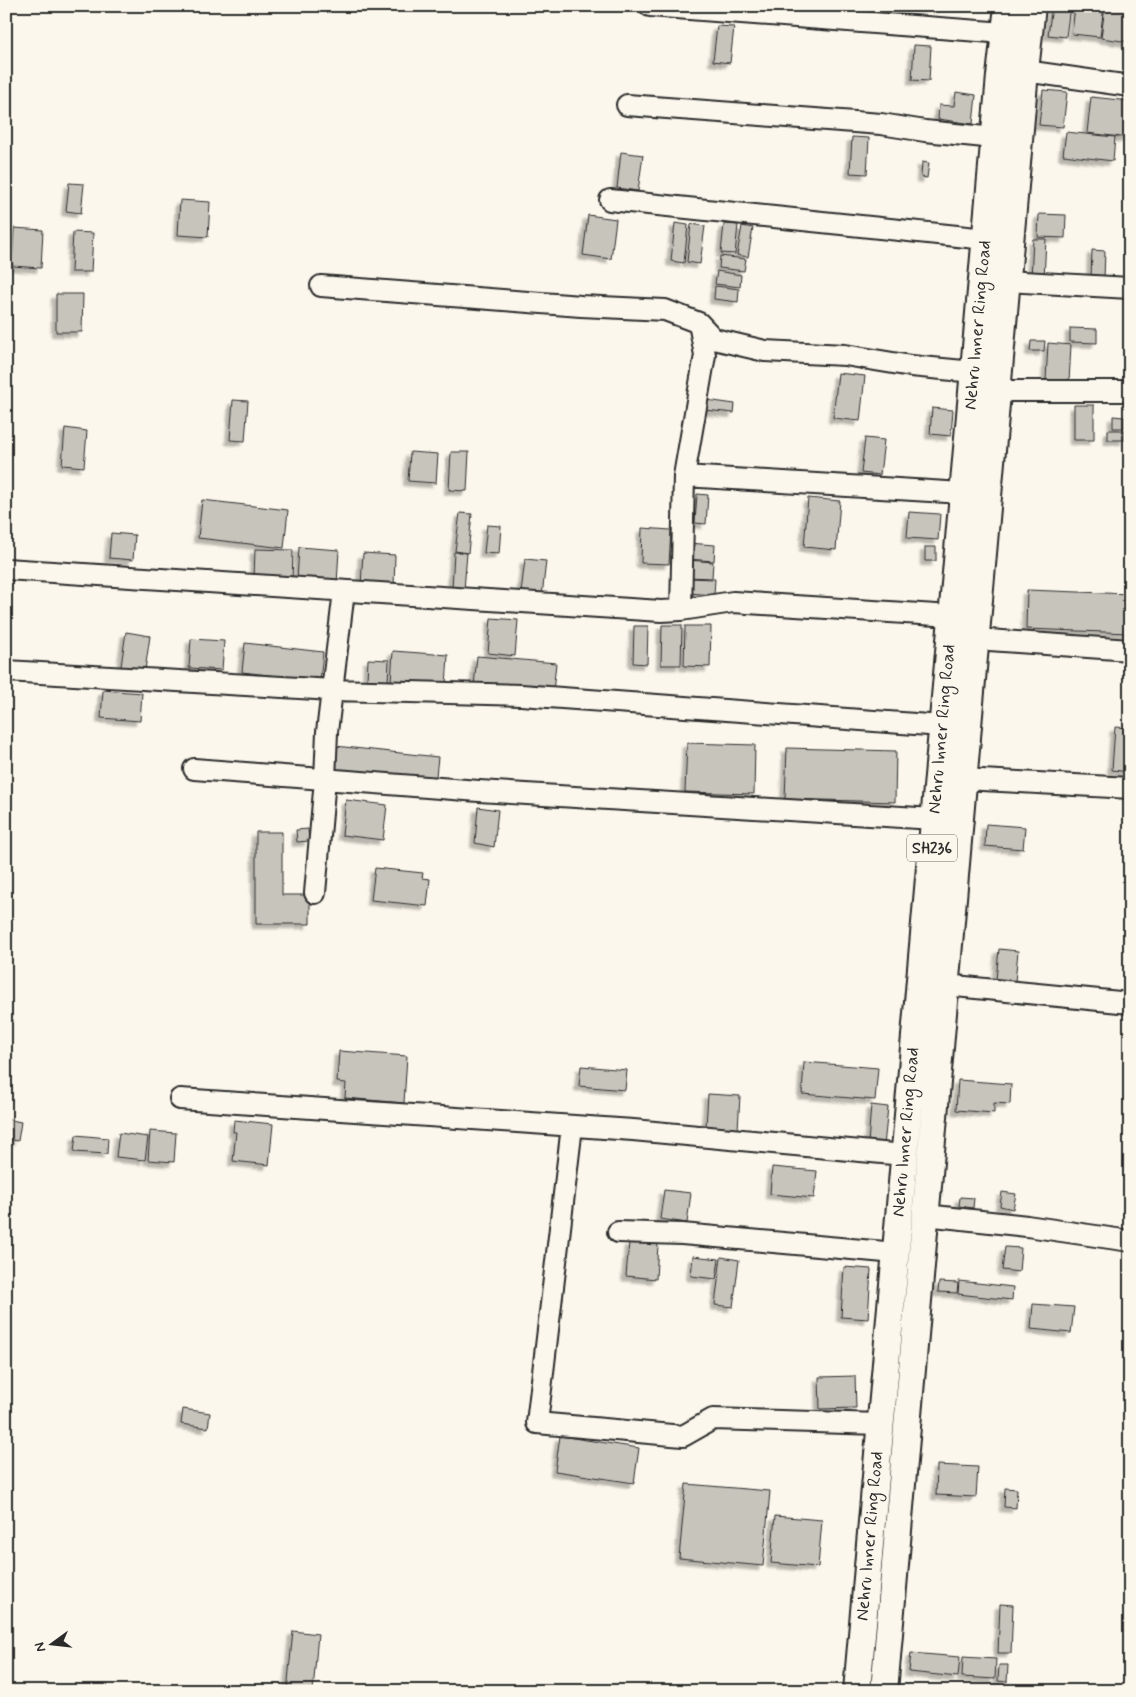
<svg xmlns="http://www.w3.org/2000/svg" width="1136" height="1697" font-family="Mynerve,sans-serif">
  <defs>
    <filter id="shadow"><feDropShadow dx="-4.5" dy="4.5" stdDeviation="1" flood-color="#0004"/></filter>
  </defs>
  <rect width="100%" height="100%" fill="#fbf7ec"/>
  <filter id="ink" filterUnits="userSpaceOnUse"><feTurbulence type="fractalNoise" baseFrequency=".02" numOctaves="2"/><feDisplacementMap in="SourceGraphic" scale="10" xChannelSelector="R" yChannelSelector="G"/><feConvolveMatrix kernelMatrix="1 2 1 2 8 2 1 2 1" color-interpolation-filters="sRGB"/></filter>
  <g filter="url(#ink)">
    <path fill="#c7c4bc" stroke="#2b2b2b" filter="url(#shadow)" d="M 871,6 L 900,6 L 898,21 L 870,18 Z
      M 1052,6 L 1070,6 L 1066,37 L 1048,35 Z
      M 1075,6 L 1104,6 L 1100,37 L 1072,34 Z
      M 1105,6 L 1130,6 L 1129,42 L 1101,38 Z
      M 717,26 L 734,27 L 730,63 L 713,61 Z
      M 914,45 L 931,46 L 929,81 L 912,80 Z
      M 1043,90 L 1067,92 L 1063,127 L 1039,125 Z
      M 956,92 L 976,95 L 973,124 L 938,119 L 939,105 L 954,106 Z
      M 1091,97 L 1130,101 L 1130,138 L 1087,133 Z
      M 1066,132 L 1115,137 L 1113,161 L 1063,155 Z
      M 852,137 L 869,138 L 867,174 L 850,173 Z
      M 621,152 L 643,155 L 638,191 L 617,188 Z
      M 922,162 L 929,163 L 927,178 L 921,177 Z
      M 69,183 L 84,184 L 81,213 L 66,211 Z
      M 180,200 L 210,202 L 208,237 L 178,235 Z
      M 1039,214 L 1066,215 L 1065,238 L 1038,237 Z
      M 588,215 L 616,219 L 611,259 L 583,255 Z
      M 675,223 L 688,225 L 684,263 L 671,261 Z
      M 691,224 L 705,226 L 700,264 L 687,262 Z
      M 724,224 L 738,225 L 735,254 L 721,253 Z
      M 742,226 L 753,228 L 748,257 L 737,255 Z
      M 14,228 L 43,230 L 41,268 L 12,266 Z
      M 73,232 L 93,233 L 91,272 L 71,272 Z
      M 1033,239 L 1046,239 L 1044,279 L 1031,279 Z
      M 1092,250 L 1105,251 L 1104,279 L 1091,279 Z
      M 720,256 L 746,259 L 744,271 L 719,268 Z
      M 717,271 L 741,275 L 740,287 L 715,284 Z
      M 715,286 L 739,289 L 738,302 L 714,299 Z
      M 56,294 L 83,294 L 82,332 L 56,332 Z
      M 1070,328 L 1097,329 L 1097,343 L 1070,342 Z
      M 1031,341 L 1045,341 L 1044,351 L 1030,351 Z
      M 1048,343 L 1071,345 L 1069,382 L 1046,381 Z
      M 838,373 L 865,376 L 860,421 L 833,418 Z
      M 233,400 L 248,401 L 245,441 L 230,440 Z
      M 706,400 L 735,404 L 734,413 L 705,410 Z
      M 1074,405 L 1094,405 L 1094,440 L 1074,440 Z
      M 932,408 L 953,410 L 951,436 L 930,434 Z
      M 1113,416 L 1124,417 L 1124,428 L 1113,428 Z
      M 65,428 L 87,431 L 84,467 L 62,465 Z
      M 1108,430 L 1125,430 L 1125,440 L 1108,440 Z
      M 865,438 L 884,440 L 880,475 L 861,473 Z
      M 410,452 L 438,454 L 436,483 L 408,481 Z
      M 451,452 L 469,452 L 467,491 L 449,490 Z
      M 697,494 L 708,495 L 706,524 L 695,523 Z
      M 808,498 L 840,501 L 836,550 L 804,547 Z
      M 202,500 L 288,510 L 284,548 L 198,538 Z
      M 909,512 L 940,514 L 938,540 L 907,538 Z
      M 460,513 L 472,514 L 468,553 L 455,551 Z
      M 487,525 L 501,526 L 499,554 L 484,553 Z
      M 642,528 L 671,530 L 669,564 L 641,563 Z
      M 111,533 L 135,535 L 133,560 L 109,558 Z
      M 688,543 L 715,545 L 714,561 L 687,559 Z
      M 299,547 L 339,550 L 337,584 L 297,581 Z
      M 925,547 L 936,547 L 936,561 L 925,561 Z
      M 255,549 L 293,550 L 292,582 L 254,580 Z
      M 454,552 L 467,553 L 464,590 L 452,589 Z
      M 363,553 L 395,555 L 394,587 L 361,585 Z
      M 525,559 L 546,561 L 542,596 L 521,593 Z
      M 688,560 L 713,562 L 712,578 L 687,577 Z
      M 688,578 L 715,579 L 714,595 L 688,593 Z
      M 1027,590 L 1130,594 L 1130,633 L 1026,629 Z
      M 491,618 L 518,620 L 515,656 L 488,653 Z
      M 662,625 L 682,625 L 681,665 L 661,665 Z
      M 634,626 L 648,626 L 647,664 L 633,663 Z
      M 685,626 L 711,626 L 710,667 L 684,666 Z
      M 126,632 L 150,636 L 144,677 L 120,673 Z
      M 191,639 L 224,641 L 222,670 L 189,668 Z
      M 245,643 L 323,652 L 320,681 L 242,672 Z
      M 393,651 L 448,655 L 446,686 L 391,682 Z
      M 477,656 L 556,663 L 553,692 L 474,686 Z
      M 368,659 L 389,660 L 388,682 L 367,681 Z
      M 103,690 L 142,693 L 140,721 L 101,718 Z
      M 1115,727 L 1130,728 L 1130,772 L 1112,770 Z
      M 687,743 L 755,745 L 754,794 L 685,792 Z
      M 335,746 L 438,757 L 435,786 L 332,775 Z
      M 787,748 L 896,751 L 895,802 L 785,799 Z
      M 346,800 L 387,805 L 383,840 L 342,835 Z
      M 478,807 L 498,810 L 494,847 L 475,843 Z
      M 986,824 L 1025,827 L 1023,849 L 985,846 Z
      M 308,829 L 309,841 L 297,842 L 296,830 Z
      M 256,832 L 282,832 L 282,895 L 310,895 L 310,924 L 256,924 Z
      M 375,868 L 423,873 L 422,878 L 430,879 L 427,906 L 371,900 Z
      M 999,949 L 1018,951 L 1015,982 L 996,980 Z
      M 339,1051 L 407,1056 L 404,1103 L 345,1098 L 346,1083 L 337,1082 Z
      M 804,1062 L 878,1068 L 875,1100 L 802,1094 Z
      M 581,1066 L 627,1070 L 625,1090 L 579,1086 Z
      M 958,1080 L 1011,1084 L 1010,1104 L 994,1103 L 994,1113 L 956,1110 Z
      M 708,1094 L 740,1096 L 738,1129 L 706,1127 Z
      M 871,1105 L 888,1107 L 884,1146 L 868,1144 Z
      M 6,1119 L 21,1122 L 18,1141 L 6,1139 Z
      M 234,1120 L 273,1124 L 269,1165 L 233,1161 L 236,1132 L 233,1132 Z
      M 150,1131 L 176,1133 L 174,1162 L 148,1160 Z
      M 119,1133 L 148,1137 L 145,1160 L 116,1157 Z
      M 76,1135 L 108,1138 L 107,1154 L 74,1152 Z
      M 772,1167 L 817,1171 L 814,1198 L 770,1194 Z
      M 664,1190 L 691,1193 L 687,1223 L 660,1219 Z
      M 1002,1192 L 1016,1194 L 1013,1209 L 1000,1206 Z
      M 960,1197 L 974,1198 L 973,1208 L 959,1206 Z
      M 629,1242 L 658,1244 L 656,1279 L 626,1276 Z
      M 1005,1247 L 1021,1248 L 1019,1272 L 1002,1270 Z
      M 693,1256 L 719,1259 L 716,1279 L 691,1276 Z
      M 721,1257 L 739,1260 L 733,1307 L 715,1305 Z
      M 844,1267 L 871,1269 L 868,1319 L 841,1317 Z
      M 959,1281 L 1013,1287 L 1012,1300 L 958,1294 Z
      M 939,1282 L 958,1283 L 957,1293 L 938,1292 Z
      M 1033,1304 L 1074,1307 L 1071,1333 L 1031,1329 Z
      M 855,1376 L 856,1408 L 820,1409 L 819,1377 Z
      M 183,1409 L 210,1413 L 208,1428 L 181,1424 Z
      M 560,1436 L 639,1448 L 634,1483 L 555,1471 Z
      M 937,1465 L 978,1467 L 976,1497 L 936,1495 Z
      M 686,1484 L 770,1491 L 763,1566 L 679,1558 Z
      M 1005,1488 L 1017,1489 L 1016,1508 L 1004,1507 Z
      M 775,1516 L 822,1520 L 818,1567 L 771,1563 Z
      M 1000,1604 L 1013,1605 L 1011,1653 L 998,1653 Z
      M 293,1631 L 318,1634 L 313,1691 L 287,1691 Z
      M 911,1653 L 960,1657 L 958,1677 L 909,1672 Z
      M 963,1657 L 996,1659 L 995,1679 L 962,1677 Z
      M 999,1665 L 1008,1665 L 1007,1682 L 998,1681 Z"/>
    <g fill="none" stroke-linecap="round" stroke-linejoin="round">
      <defs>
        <path id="minor" d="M 650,6 L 1005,33
          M 1025,71 L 1130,86
          M 627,105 L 881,124 L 925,131 L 995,138
          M 610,200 L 986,239
          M 1006,281 L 1130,288
          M 321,286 L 581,306 L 665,310 L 699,323 L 705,355 L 684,476 L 681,610
          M 699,323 L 714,339 L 765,351 L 845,355 L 911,366 L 974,372
          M 997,391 L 1130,391
          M 684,476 L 963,493
          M 6,569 L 661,611 L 681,610 L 733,602 L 952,616
          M 975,639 L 1130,650
          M 6,671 L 333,690 L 521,695 L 942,726
          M 194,769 L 479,791 L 934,819
          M 963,779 L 1130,788
          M 315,893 L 325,779 L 327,732 L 344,591
          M 945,985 L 1130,1003
          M 180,1099 L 633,1130 L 904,1155
          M 572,1126 L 537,1423 L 683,1436 L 713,1419 L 880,1424
          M 925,1215 L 1027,1226 L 1130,1241
          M 618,1232 L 682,1234 L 896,1253"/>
        <path id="major" d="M 857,1691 L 1000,76 L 1008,6
          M 884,1691 L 1025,71 L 1032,6"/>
      </defs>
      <use href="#minor" stroke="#2b2b2b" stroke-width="24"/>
      <use href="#major" stroke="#2b2b2b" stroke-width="30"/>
      <use href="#minor" stroke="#fbf7ec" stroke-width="20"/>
      <use href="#major" stroke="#fbf7ec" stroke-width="26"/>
    </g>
  </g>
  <g text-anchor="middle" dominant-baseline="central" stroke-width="4" stroke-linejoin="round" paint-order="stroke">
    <rect fill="#fbf7ec" stroke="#696865" stroke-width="1" x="907" y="834.5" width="50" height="27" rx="4"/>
    <g font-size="16" font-weight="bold" fill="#2b2b2b">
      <text x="932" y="848">SH236</text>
    </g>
    <g font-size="18" fill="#2b2b2b" stroke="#fbf7ec">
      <text transform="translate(978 325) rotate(-85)">Nehru Inner Ring Road</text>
      <text transform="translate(942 729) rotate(-85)">Nehru Inner Ring Road</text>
      <text transform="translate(906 1132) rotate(-85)">Nehru Inner Ring Road</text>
      <text transform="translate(870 1536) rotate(-85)">Nehru Inner Ring Road</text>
    </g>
  </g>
  <rect width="1136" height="1697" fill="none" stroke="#fbf7ec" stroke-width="25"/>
  <rect x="12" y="12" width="1111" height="1672" fill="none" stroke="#2b2b2b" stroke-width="2" filter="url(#ink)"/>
  <g transform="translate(52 1644) rotate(255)" stroke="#fbf7ec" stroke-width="4" paint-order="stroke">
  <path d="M0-4L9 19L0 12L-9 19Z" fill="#2b2b2b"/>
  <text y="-8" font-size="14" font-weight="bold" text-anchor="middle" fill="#2b2b2b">N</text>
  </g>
</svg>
